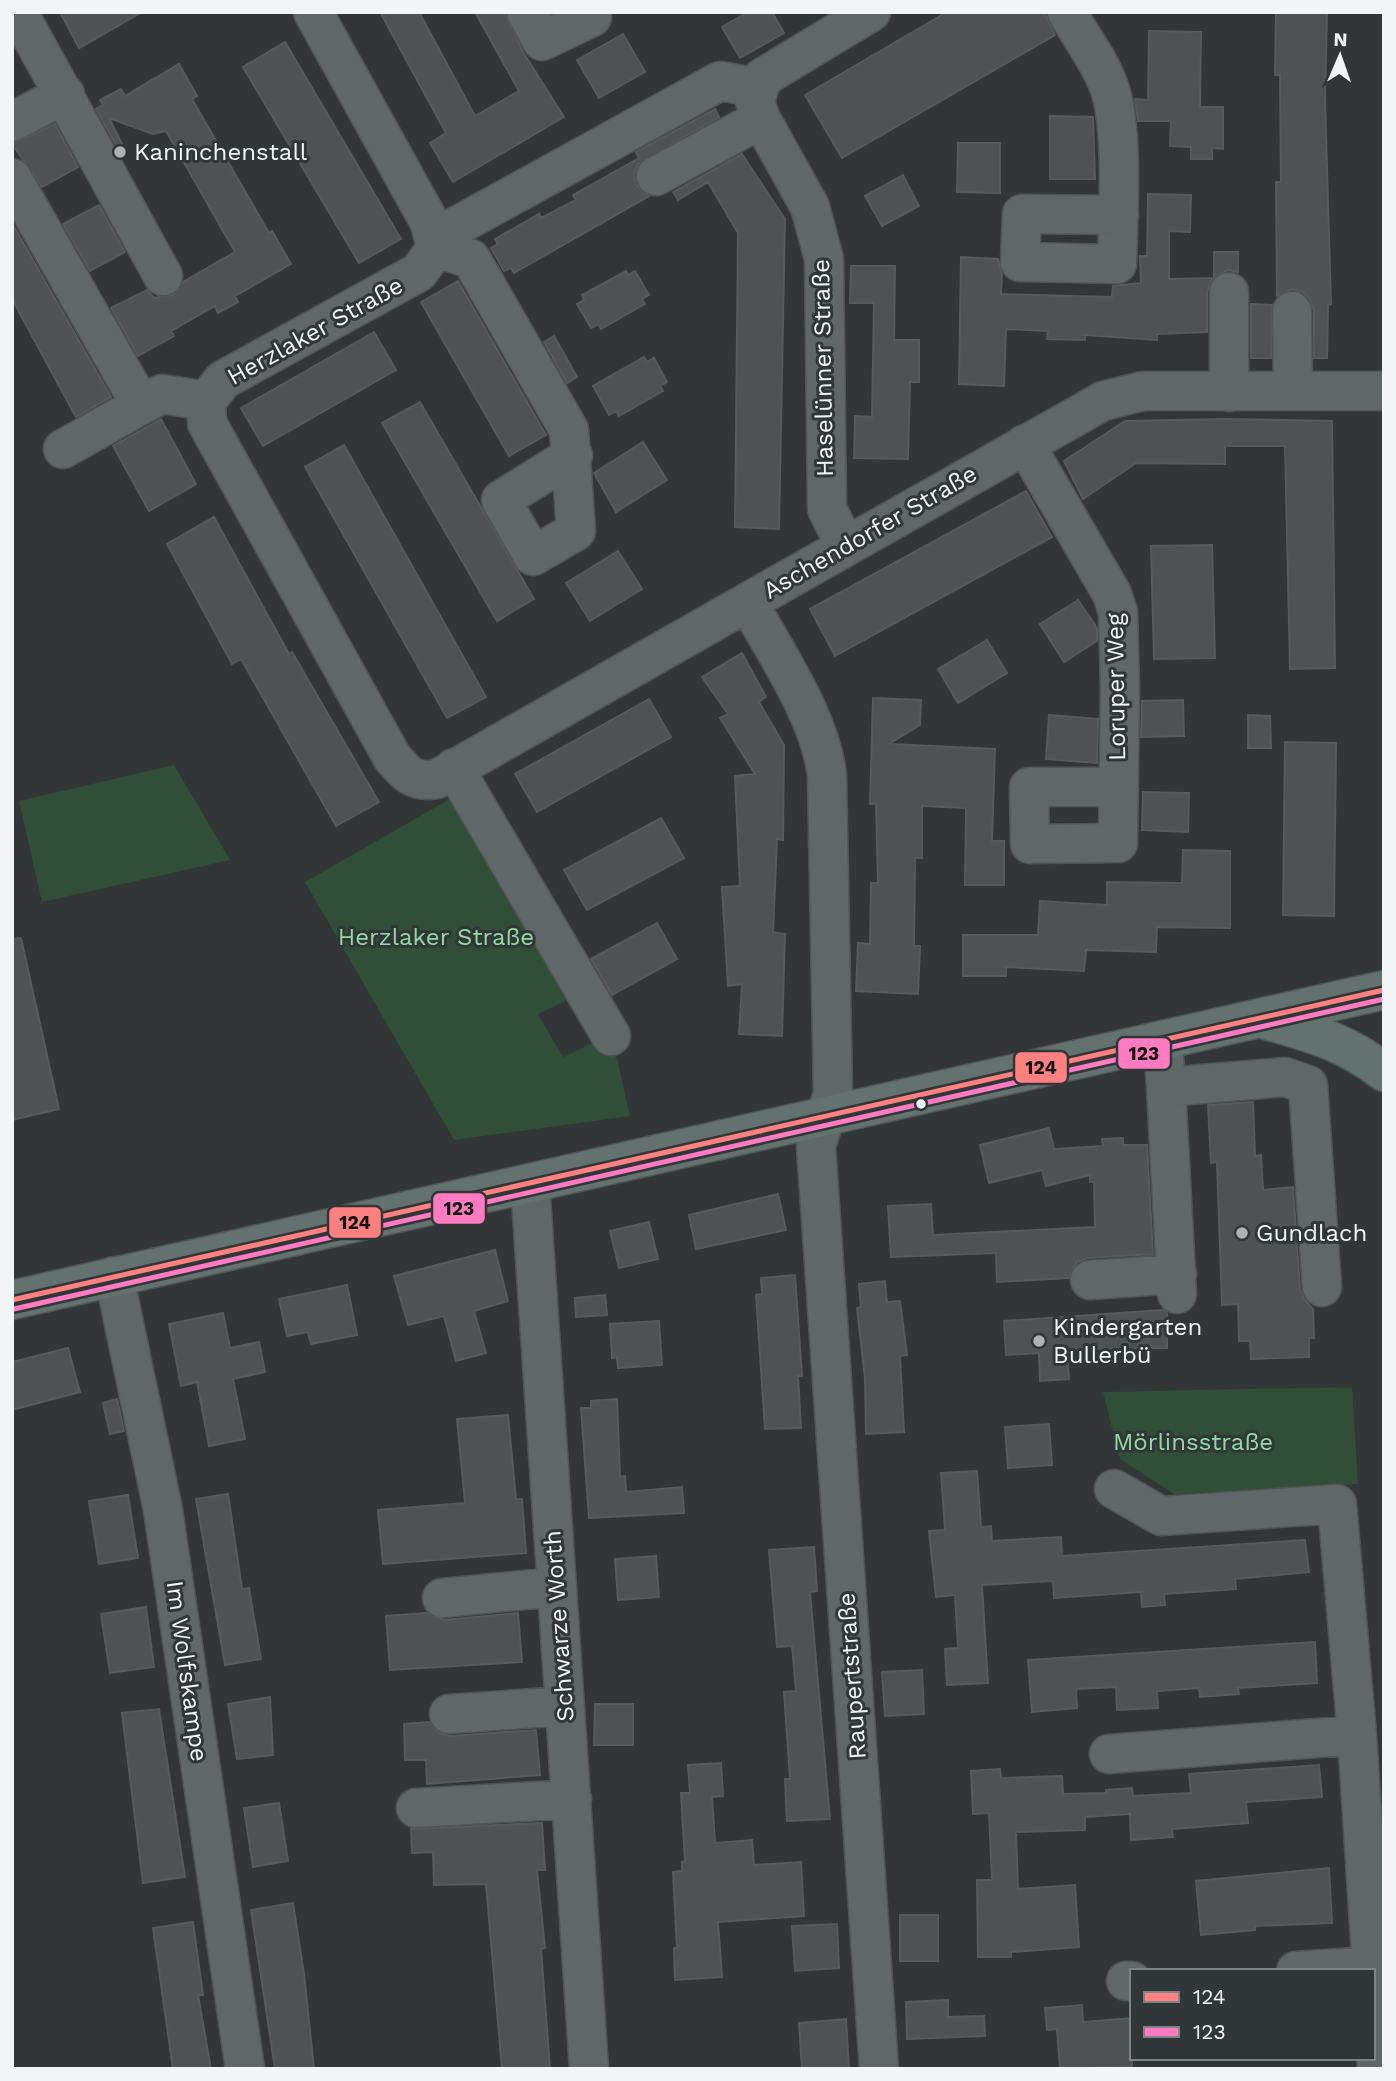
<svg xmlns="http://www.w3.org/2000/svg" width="1396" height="2081" font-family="'Work Sans',sans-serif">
  <rect width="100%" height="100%" fill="#323637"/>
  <path fill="#314e38" d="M 174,765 L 230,860 L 42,902 L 19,801 Z
    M 455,796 L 571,998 L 538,1014 L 563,1057 L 603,1038 L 617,1058 L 630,1116 L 454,1140 L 305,882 Z
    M 1352,1387 L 1358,1484 L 1174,1494 L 1120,1459 L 1103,1392 Z"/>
  <path fill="#4f5253" stroke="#575a5b" stroke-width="2" d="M 60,12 L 142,12 L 79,48 Z
    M 380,12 L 419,12 L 475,116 L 519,91 L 475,12 L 504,12 L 523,52 L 564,117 L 453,182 L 430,143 L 446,133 Z
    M 748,12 L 772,12 L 784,33 L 740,58 L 722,27 Z
    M 947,12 L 1044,12 L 1055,35 L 842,158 L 805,95 Z
    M 1276,12 L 1327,12 L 1325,100 L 1331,304 L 1328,305 L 1327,358 L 1314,358 L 1314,311 L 1310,299 L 1303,292 L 1292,289 L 1277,296 L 1276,182 L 1281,182 L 1280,75 L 1275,75 Z
    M 1149,31 L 1201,32 L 1200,107 L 1223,107 L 1223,149 L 1212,148 L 1212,159 L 1191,159 L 1191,147 L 1170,146 L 1171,121 L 1138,121 L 1135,99 L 1148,100 Z
    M 623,34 L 645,72 L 599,98 L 577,60 Z
    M 285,42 L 401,239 L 359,263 L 243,67 Z
    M 179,64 L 197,96 L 192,99 L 269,233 L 272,231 L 291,264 L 235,296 L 238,302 L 218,313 L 215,306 L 171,331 L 174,336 L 138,356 L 111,308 L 147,290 L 154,298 L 173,295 L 183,282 L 235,252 L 166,131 L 153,134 L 109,118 L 122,144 L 117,147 L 96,109 L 103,105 L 100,100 L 121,89 L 125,96 Z
    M 715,109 L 719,117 L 638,164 L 634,175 L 637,186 L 649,196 L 514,273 L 511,268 L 504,271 L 491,248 L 498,244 L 495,239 L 539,214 L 541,218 L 576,200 L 573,195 L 639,158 L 636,152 Z
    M 1050,116 L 1093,117 L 1095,179 L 1050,179 Z
    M 55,124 L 78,167 L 42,187 L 12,144 Z
    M 958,143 L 1000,143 L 1000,193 L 957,192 Z
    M 742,154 L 785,219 L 779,529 L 735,527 L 738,233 L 708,182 L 678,200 L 673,192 Z
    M 903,175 L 919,206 L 882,226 L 865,196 Z
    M 1148,194 L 1191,195 L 1190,232 L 1169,231 L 1169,279 L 1213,278 L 1207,292 L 1207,332 L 1157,334 L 1157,340 L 1085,335 L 1085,340 L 1047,339 L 1048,331 L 1006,329 L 1004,386 L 959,384 L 961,257 L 998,259 L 1002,274 L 1001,294 L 1112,297 L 1113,286 L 1141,283 L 1140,256 L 1147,256 Z
    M 99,205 L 125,252 L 90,271 L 63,224 Z
    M 12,223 L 111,397 L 76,417 L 12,299 Z
    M 1214,252 L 1238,252 L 1238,272 L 1228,270 L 1214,277 Z
    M 851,266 L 895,266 L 894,340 L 919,340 L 919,382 L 910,382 L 908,459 L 854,458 L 855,416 L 872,417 L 874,303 L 850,303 Z
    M 626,271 L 628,275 L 635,271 L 649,295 L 642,299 L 645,304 L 601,329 L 598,324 L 591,328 L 577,304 L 584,300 L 582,295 Z
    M 458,281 L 546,435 L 509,456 L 421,302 Z
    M 1251,304 L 1272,305 L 1271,358 L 1251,358 Z
    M 374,332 L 396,370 L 263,446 L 241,408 Z
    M 554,336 L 577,377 L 567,383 L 544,342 Z
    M 644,357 L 647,362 L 654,358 L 667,382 L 660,386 L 663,391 L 619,416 L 616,411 L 609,415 L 593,386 Z
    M 420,402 L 534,599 L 497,621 L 382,423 Z
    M 161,419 L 196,484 L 149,511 L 113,446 Z
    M 1226,419 L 1332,421 L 1335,668 L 1290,669 L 1285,446 L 1225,446 L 1225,464 L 1136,463 L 1083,499 L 1064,461 L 1125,421 Z
    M 643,442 L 667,480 L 616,512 L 594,473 Z
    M 344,445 L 486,697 L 447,718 L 305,467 Z
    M 1026,491 L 1052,537 L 835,656 L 810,609 Z
    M 214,517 L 289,654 L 292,652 L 379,802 L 336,826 L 241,659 L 232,664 L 167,544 Z
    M 1212,545 L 1215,658 L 1154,659 L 1151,546 Z
    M 618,551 L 642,589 L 590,621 L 566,583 Z
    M 1078,600 L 1097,628 L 1097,641 L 1064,662 L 1040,624 Z
    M 987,640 L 1007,673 L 958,703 L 938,669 Z
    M 742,653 L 766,697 L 759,702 L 784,745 L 783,840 L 777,839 L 773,932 L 785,934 L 782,1036 L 739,1034 L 742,984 L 728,986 L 722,887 L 740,886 L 735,776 L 755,774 L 720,718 L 728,714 L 702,677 Z
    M 873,698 L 921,700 L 920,725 L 889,744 L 995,749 L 992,841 L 1004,841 L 1004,885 L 965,885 L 966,808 L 922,806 L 922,858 L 915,858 L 914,946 L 920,946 L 918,994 L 856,991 L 858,943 L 870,944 L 871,883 L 878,883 L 876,804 L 870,804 Z
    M 649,699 L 671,737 L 537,812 L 515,774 Z
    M 1183,700 L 1184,736 L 1141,737 L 1142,701 Z
    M 1049,715 L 1098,719 L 1097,763 L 1046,759 Z
    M 1248,715 L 1270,716 L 1271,748 L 1248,748 Z
    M 1285,742 L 1336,743 L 1334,916 L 1283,915 Z
    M 1143,792 L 1189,793 L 1188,832 L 1142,830 Z
    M 661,818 L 684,858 L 587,910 L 564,870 Z
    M 1183,850 L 1230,851 L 1230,928 L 1157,927 L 1156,952 L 1086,950 L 1084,971 L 1006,967 L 1006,976 L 963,976 L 963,935 L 1038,935 L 1040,901 L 1107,905 L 1107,882 L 1182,883 Z
    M 657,923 L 677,959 L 612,995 L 591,959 Z
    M 21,938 L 59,1109 L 12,1120 L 12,939 Z
    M 1253,1102 L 1255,1156 L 1261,1155 L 1263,1190 L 1293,1187 L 1300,1289 L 1304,1299 L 1313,1309 L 1314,1338 L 1309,1338 L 1309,1357 L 1251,1359 L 1250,1341 L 1239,1341 L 1238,1304 L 1222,1305 L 1217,1162 L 1211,1163 L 1208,1105 Z
    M 1049,1128 L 1054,1149 L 1103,1146 L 1102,1139 L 1123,1138 L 1123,1145 L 1147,1145 L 1153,1254 L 1088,1258 L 1077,1262 L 1069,1278 L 997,1282 L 996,1253 L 891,1257 L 888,1206 L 931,1204 L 933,1235 L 1095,1227 L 1094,1182 L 1090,1182 L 1090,1175 L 1046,1186 L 1042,1170 L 989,1183 L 980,1145 Z
    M 778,1194 L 786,1230 L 696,1249 L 689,1215 Z
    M 649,1222 L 658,1259 L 619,1268 L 610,1231 Z
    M 495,1250 L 508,1301 L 474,1311 L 486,1353 L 456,1361 L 444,1316 L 408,1325 L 394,1276 Z
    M 795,1275 L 802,1376 L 798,1376 L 801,1428 L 765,1429 L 756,1295 L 762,1294 L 761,1278 Z
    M 885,1281 L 887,1302 L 900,1301 L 907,1355 L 900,1356 L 904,1432 L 866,1434 L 865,1379 L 857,1308 L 861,1307 L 859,1284 Z
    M 347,1285 L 357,1335 L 311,1344 L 308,1332 L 287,1336 L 279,1299 Z
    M 605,1295 L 607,1315 L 576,1317 L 575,1298 Z
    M 1163,1310 L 1167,1313 L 1167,1348 L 1067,1349 L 1069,1379 L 1040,1381 L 1039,1353 L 1006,1355 L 1004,1321 Z
    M 223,1313 L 230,1348 L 259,1342 L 265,1372 L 233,1379 L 245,1439 L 209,1446 L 197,1382 L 181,1386 L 169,1324 Z
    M 659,1321 L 662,1365 L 618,1368 L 617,1357 L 612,1358 L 610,1324 Z
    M 68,1348 L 80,1392 L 12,1410 L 12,1362 Z
    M 117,1399 L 124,1431 L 110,1434 L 103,1403 Z
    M 617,1399 L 620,1477 L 625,1476 L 626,1492 L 682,1487 L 684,1513 L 589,1518 L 581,1408 L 591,1408 L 591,1401 Z
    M 508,1415 L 516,1499 L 522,1499 L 526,1553 L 383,1564 L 378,1510 L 465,1503 L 457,1419 Z
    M 1049,1424 L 1052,1465 L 1008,1468 L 1005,1427 Z
    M 977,1471 L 981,1527 L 991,1526 L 992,1541 L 1061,1537 L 1062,1556 L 1305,1540 L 1309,1572 L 1235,1579 L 1236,1589 L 1164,1594 L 1165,1605 L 1142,1607 L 1141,1592 L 1054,1598 L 1053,1581 L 982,1585 L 988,1683 L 947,1685 L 945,1649 L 958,1648 L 955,1595 L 936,1597 L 929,1531 L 945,1530 L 941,1473 Z
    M 228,1494 L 242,1589 L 249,1588 L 261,1659 L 225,1665 L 196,1499 Z
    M 128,1495 L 138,1558 L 99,1564 L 89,1501 Z
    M 814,1547 L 817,1591 L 810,1592 L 830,1819 L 787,1821 L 785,1779 L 790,1779 L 784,1692 L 796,1691 L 792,1646 L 777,1647 L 769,1550 Z
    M 656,1556 L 659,1597 L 618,1600 L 615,1559 Z
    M 146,1607 L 154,1667 L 110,1673 L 101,1614 Z
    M 427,1613 L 444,1620 L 518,1613 L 522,1662 L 390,1670 L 386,1616 Z
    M 1315,1642 L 1317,1683 L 1238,1688 L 1239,1694 L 1200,1697 L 1199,1688 L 1157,1691 L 1158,1708 L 1117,1710 L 1116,1687 L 1076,1689 L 1077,1708 L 1032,1712 L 1028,1660 Z
    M 922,1670 L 924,1714 L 885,1716 L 882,1672 Z
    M 270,1697 L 273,1755 L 237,1759 L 228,1704 Z
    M 595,1704 L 633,1704 L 633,1745 L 594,1745 Z
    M 159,1709 L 185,1877 L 143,1883 L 122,1713 Z
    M 429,1722 L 439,1733 L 451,1736 L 536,1730 L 540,1775 L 427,1784 L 426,1760 L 405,1760 L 404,1724 Z
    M 721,1763 L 723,1796 L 712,1797 L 715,1843 L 752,1840 L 754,1865 L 801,1862 L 804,1916 L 718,1922 L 722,1977 L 675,1980 L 674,1948 L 677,1948 L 673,1872 L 682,1871 L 682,1862 L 685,1861 L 681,1793 L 690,1793 L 688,1765 Z
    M 1319,1765 L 1322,1797 L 1246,1802 L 1248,1823 L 1172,1829 L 1173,1837 L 1131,1840 L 1130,1814 L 1085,1817 L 1085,1830 L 1016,1832 L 1018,1889 L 1075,1885 L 1079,1947 L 1011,1952 L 1011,1957 L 978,1957 L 977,1880 L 992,1880 L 989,1813 L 973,1814 L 971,1771 L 1000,1769 L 1001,1778 L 1062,1776 L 1063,1794 L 1106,1793 L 1106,1790 L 1132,1788 L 1133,1796 L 1191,1793 L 1189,1774 Z
    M 279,1803 L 288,1861 L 253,1867 L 244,1808 Z
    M 542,1823 L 545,1870 L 537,1870 L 545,1948 L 541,1949 L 550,2069 L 502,2069 L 486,1884 L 434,1885 L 433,1852 L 412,1853 L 411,1829 Z
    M 1329,1868 L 1332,1923 L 1255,1926 L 1255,1930 L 1201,1935 L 1196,1881 Z
    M 293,1903 L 304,1974 L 314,2069 L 275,2069 L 251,1910 Z
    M 900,1915 L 938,1915 L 938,1961 L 900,1961 Z
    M 193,1922 L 203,1995 L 198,1995 L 211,2069 L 173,2069 L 153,1928 Z
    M 837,1924 L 839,1968 L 795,1971 L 792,1926 Z
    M 948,2000 L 948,2017 L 984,2016 L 985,2036 L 907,2039 L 906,2002 Z
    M 1082,2005 L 1083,2022 L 1132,2018 L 1132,2066 L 1060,2069 L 1057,2029 L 1047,2030 L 1045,2008 Z
    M 846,2019 L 849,2069 L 802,2069 L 799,2023 Z"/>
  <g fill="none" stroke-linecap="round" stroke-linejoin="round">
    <defs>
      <path id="minor" d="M 18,12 L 163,276
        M 313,12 L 430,223 L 436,248 L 419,272 L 223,380 L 206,401 L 207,423 L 392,757 C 406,774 414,783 437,779 L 748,602
        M 526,12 L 542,41 L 592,17 L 591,12
        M 1067,12 C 1080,36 1100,61 1109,87 C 1124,126 1118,220 1117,264 L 1020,262 L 1022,214 L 1119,215
        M 12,122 L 65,94
        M 656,176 L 761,119
        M 12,178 L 141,405 L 162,394 L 206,401
        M 435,238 L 720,81 L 758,88
        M 436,248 L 471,259 L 569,430 L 576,531 L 533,556 L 501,500 L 573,455
        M 1229,292 L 1229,392
        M 1292,311 L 1293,390
        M 1025,444 L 1112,594 L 1118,612 L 1120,689 L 1118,843 L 1030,844 L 1029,787 L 1117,787
        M 63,449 L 141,405
        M 845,545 L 827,509 L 824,259 L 810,207 L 761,119 L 755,102 L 762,78 L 871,12
        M 454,768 L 611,1036
        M 1163,1040 L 1166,1087 L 1285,1077 L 1308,1085 L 1322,1287
        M 1166,1087 L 1177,1294
        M 530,1183 L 589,2069
        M 114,1276 L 163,1510 L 245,2069
        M 1090,1280 L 1177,1274
        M 1114,1489 L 1161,1516 L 1337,1504 L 1357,1735 L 1372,1971
        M 442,1598 L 555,1587
        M 449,1714 L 564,1706
        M 1109,1754 L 1357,1735
        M 416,1808 L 572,1799
        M 1296,1971 L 1371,1966
        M 1126,1981 L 1132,1981
        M 1373,2001 L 1377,2069
        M 879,2069 L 816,1146 L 833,1093 L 827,776 C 821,718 776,654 748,602 L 1103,401 L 1143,391 L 1384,391"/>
      <path id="major" d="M 1263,1019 C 1310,1033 1345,1041 1384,1072
        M 12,1300 L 1384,990"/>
    </defs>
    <use href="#minor" stroke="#515455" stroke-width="41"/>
    <use href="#major" stroke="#515455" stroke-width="41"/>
    <use href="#minor" stroke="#5f6866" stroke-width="38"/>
    <use href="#major" stroke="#64726f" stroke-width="38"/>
    <defs>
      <path id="bus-1" d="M 12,1300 L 1384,990"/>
      <path id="bus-2" d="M 14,1309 L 1384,999"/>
    </defs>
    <use href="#bus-1" stroke="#313738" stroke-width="10"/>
    <use href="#bus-2" stroke="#313738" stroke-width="10"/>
    <use href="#bus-1" stroke="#ff8080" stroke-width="5"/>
    <use href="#bus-2" stroke="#fe7ac1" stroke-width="5"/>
  </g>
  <g fill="#aeb2b2" stroke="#313738" stroke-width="2.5">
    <circle cx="120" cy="152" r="7"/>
    <circle cx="1242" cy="1233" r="7"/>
    <circle cx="1039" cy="1341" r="7"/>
  </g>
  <circle fill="#f1f5f5" stroke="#313738" stroke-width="2.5" cx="921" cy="1104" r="6"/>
  <g text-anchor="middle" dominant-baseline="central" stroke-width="6" stroke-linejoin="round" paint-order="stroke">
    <g font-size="24" fill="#f1f5f5" stroke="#313738" text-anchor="start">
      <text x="134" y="152">Kaninchenstall</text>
      <text x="1256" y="1233">Gundlach</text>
      <text x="1053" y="1327">Kindergarten<tspan x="1053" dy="28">Bullerbü</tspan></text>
    </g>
    <g font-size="24" fill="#f1f5f5" stroke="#313738">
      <text transform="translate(315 331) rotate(-29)">Herzlaker Straße</text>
      <text transform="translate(823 368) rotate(-91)">Haselünner Straße</text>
      <text transform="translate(870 532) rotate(-30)">Aschendorfer Straße</text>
      <text transform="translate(1116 687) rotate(-91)">Loruper Weg</text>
      <text transform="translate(559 1626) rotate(-94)">Schwarze Worth</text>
      <text transform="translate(187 1671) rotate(82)">Im Wolfskampe</text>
      <text transform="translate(852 1676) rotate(-94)">Raupertstraße</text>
    </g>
    <g font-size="24" fill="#92d9a0" stroke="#313738">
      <text x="436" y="937">Herzlaker Straße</text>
      <text x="1193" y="1442">Mörlinsstraße</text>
    </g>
  </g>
  <g stroke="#313738" stroke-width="2.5">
    <rect x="1117" y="1037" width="54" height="33" rx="7" fill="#fe7ac1"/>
    <rect x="1014" y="1051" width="54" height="33" rx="7" fill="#ff8080"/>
    <rect x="432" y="1192" width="54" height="33" rx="7" fill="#fe7ac1"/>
    <rect x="328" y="1206" width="54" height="33" rx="7" fill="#ff8080"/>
  </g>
  <g font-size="19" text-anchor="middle" font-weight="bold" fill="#111">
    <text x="1144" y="1060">123</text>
    <text x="1041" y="1074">124</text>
    <text x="459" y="1215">123</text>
    <text x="355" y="1229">124</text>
  </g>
  <rect width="1396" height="2081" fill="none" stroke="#f1f5f5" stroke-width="28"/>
  <rect x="1130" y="1969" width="245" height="91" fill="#313738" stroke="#7e8384" stroke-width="2"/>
  <rect x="1144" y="1992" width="35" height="10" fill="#ff8080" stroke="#7e8384" stroke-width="2"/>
  <text x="1193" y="2004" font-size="21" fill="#f1f5f5">124</text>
  <rect x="1144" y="2027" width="35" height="10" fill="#fe7ac1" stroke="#7e8384" stroke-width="2"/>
  <text x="1193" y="2039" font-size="21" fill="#f1f5f5">123</text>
  <g transform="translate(1340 56) rotate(2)" stroke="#313738" stroke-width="5" paint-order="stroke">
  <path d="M0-5L12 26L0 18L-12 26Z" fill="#f1f5f5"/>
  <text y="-10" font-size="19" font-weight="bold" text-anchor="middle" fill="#f1f5f5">N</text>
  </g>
</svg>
